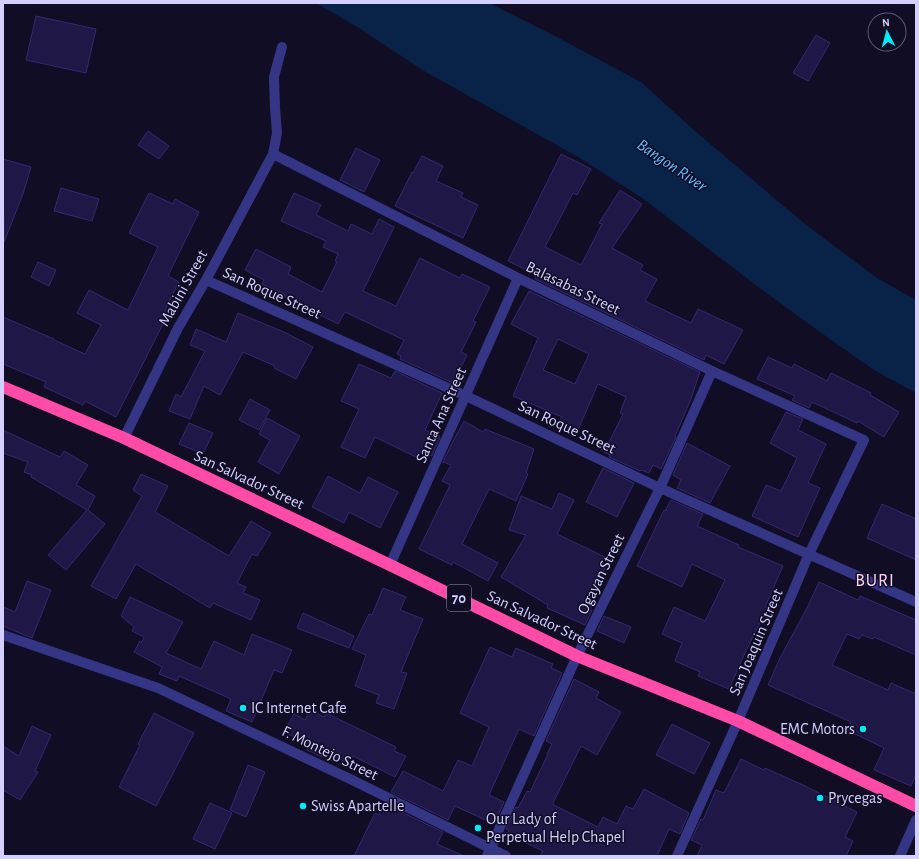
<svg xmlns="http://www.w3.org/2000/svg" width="919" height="859" font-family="'Alegreya Sans',sans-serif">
  <rect width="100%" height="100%" fill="#100d24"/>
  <path fill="#092247" d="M 316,3 L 489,3 L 555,36 L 641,82 L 695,131 L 805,224 L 877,278 L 916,300 L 916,393 L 874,370 L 824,335 L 757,286 L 642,198 L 578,157 L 424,71 L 359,28 Z"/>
  <path fill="#1f1846" stroke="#342873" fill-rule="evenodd" d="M 36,16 L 96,29 L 86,73 L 26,60 Z
    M 816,35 L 830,43 L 808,81 L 793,73 Z
    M 148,131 L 169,146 L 159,159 L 138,145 Z
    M 356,148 L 380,160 L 364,192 L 340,180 Z
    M 561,154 L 591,169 L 577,195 L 573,193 L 545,247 L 581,265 L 602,224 L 599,223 L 620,190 L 642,204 L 612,248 L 643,265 L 640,270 L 657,279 L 645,301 L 691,323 L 698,309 L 743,330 L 724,364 L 706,355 L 704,360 L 535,279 L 537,275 L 508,261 Z
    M 422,156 L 443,166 L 436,181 L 463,193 L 461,197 L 478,205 L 463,238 L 395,206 L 412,172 L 413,173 Z
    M 3,159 L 31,167 L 23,194 L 4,242 Z
    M 61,188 L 99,199 L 92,221 L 54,211 Z
    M 149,193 L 173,204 L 175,199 L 199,212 L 168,276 L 179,282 L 165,310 L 169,312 L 116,417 L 85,401 L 83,405 L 44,387 L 46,382 L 3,364 L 3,317 L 54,339 L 54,340 L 85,354 L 101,325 L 77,313 L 89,290 L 128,310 L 158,247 L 129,233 Z
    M 294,193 L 321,205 L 316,215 L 348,231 L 351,224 L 372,234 L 379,219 L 394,227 L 363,291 L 396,306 L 420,258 L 460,278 L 462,274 L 490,287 L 473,321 L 476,322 L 461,352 L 467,355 L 453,383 L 400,359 L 401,356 L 397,354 L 404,340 L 345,312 L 338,324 L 285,297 L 285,295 L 262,284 L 264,280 L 245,270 L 256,249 L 291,267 L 288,274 L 322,292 L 337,262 L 335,261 L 338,254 L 323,247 L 326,241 L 281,221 Z
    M 38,262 L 56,270 L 49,286 L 31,277 Z
    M 529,291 L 700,372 L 691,399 L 675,436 L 676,437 L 661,469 L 653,465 L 649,473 L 641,470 L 640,471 L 609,457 L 610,455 L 604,452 L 623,414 L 620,413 L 626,397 L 598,384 L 578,430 L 559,421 L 562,417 L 513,396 L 538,338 L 511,324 ZM 558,339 L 589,354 L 575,384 L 543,370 Z
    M 238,313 L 284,332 L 313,347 L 296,379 L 274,368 L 275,366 L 243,352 L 220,395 L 204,386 L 190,419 L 169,411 L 176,394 L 181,397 L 205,351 L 190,345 L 196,329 L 226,342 Z
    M 768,357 L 792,368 L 794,364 L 827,381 L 831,373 L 871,393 L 870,395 L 899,412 L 884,437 L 858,421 L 857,423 L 812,402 L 809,408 L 792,400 L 795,396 L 757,379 Z
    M 359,364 L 391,378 L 395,371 L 442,393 L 425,430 L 440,437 L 432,456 L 421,450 L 418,458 L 375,437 L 365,458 L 341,447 L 359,409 L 341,401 Z
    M 250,399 L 270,410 L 259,430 L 239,420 Z
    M 786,412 L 803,419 L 798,430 L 826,444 L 808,483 L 820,488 L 798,537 L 752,516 L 766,485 L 781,491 L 797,458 L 770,443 Z
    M 267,418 L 300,436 L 279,474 L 258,462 L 270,440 L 259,434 Z
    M 464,421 L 483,432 L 485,429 L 534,449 L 526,473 L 528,474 L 516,501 L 489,489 L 462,544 L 498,563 L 488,581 L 453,562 L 452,565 L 419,549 L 450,485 L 442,481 L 451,465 L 443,462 L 452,443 Z
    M 189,423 L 213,433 L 203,454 L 179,444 Z
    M 3,430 L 60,457 L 64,451 L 88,465 L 76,485 L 95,496 L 88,510 L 105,524 L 66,570 L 48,555 L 87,510 L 31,477 L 32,475 L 24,472 L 28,462 L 3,453 Z
    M 687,443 L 730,466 L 710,503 L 677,488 L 681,480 L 673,475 Z
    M 603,468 L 634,483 L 617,517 L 586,502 Z
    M 141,474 L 168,486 L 155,512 L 229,556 L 251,521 L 271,533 L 257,556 L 252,554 L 237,583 L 246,587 L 243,593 L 260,600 L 251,620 L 213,603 L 210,608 L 136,564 L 116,599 L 91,586 L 142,496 L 133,490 Z
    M 328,476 L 360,493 L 368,477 L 398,492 L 380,528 L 349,512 L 344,523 L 312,507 Z
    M 559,493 L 574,500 L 557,534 L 609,559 L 596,587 L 600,589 L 590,610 L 592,610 L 585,625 L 547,608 L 548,605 L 501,577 L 526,535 L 509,530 L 521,496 L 552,509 Z
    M 671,500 L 703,514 L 697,526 L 739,545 L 738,547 L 783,566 L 765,607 L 767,608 L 745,653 L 729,689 L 698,676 L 700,672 L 675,661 L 682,643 L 662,634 L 674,607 L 705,621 L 725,580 L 692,564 L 682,587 L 637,566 L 664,510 L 665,511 Z
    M 882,504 L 916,519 L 916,560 L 867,538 Z
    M 27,581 L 51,590 L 32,638 L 3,626 L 3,607 L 15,612 Z
    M 819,582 L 858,600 L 860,596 L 916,620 L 916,655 L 874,637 L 873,639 L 862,635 L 859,639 L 847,634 L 832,665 L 888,690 L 891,683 L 916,694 L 916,774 L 911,786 L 874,770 L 884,748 L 847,730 L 851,722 L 768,685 L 780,658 L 807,608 Z
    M 383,588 L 406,597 L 400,610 L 423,619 L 401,672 L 407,673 L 394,709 L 376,703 L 379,695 L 355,686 L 366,655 L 352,649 L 369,614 L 372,615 Z
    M 130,597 L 183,622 L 166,653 L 201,669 L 214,641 L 244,655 L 252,634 L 292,650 L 282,673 L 274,670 L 252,722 L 226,711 L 231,699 L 179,676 L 177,681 L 159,674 L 162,667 L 134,652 L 140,641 L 142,642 L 144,637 L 132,631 L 134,627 L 121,616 Z
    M 303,613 L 354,636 L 349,648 L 297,628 Z
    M 604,616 L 631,627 L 624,643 L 597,631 Z
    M 490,647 L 512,657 L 516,648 L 553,664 L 551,668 L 562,673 L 534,736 L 519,729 L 489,795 L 504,802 L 494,824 L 455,806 L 448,820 L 391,792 L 403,771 L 443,791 L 458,760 L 472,766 L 489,727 L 460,713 Z
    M 574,679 L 599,692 L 596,698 L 621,712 L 597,755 L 581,746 L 553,803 L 554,805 L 598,827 L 603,817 L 617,824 L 626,806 L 633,809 L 644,789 L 689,813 L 680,834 L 669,829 L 657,856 L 540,856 L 543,851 L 507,834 L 509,830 L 506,829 L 516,807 L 518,808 L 527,791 L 530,792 L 548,754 L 547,754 L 552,744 L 546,741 Z
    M 310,710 L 324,717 L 326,713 L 396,747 L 394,751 L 406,756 L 395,777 L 353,756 L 349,764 L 325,751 L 322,757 L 307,750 L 310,745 L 284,732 L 294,714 L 305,720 Z
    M 154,713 L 194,733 L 156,806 L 119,787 L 140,745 L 138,744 Z
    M 672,724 L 710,743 L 694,774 L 656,755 Z
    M 32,726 L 51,735 L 35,771 L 38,772 L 20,800 L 3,790 L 3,746 L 19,756 Z
    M 741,759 L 764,770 L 765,768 L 803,785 L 857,812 L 845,837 L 853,841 L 846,856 L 697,856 L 702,845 L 691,840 L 701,819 L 703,820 L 716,790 L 724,793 Z
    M 248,765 L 265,772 L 246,817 L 230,810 Z
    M 210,803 L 232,813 L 215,849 L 193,839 Z
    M 385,804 L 443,832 L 437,844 L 464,856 L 354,856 L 375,813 L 379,815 Z"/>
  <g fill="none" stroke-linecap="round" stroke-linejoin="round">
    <path stroke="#353586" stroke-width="10" d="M 273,154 L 518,278 L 712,371 L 864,440 L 809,554 L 738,721 L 677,856
      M 206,280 L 466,396 L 660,488 L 916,602
      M 124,438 L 178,328 L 206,280 L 273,154 L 277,133 L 275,108 L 274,77 L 282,47
      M 390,565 L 518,278
      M 3,635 L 158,688 L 350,779 L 506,856
      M 487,856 L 577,656 L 660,488 L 712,371
      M 900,856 L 916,820"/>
    <path stroke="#ff4ba8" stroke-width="12" d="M 3,387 L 124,438 L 390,565 L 577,656 L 738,721 L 916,806"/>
  </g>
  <g fill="#00ecfb" stroke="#100d24" stroke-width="1.5">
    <circle cx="243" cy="708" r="4"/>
    <circle cx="863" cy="729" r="4"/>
    <circle cx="820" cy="798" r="4"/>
    <circle cx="303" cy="806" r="4"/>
    <circle cx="478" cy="828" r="4"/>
  </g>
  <g text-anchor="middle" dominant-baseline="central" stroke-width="3" stroke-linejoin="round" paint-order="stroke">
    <rect fill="#100d24" stroke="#9896bd" stroke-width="1" x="447" y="585" width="24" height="26" rx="3"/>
    <g font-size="15" font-weight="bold" fill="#d3d0ff">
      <text x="459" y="598">70</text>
    </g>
    <g font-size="16" fill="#d3d0ff" stroke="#100d24">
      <text transform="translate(183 288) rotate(-61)">Mabini Street</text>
      <text transform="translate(573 288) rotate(26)">Balasabas Street</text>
      <text transform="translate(272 293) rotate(24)">San Roque Street</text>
      <text transform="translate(441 415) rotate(-66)">Santa Ana Street</text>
      <text transform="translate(567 427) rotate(25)">San Roque Street</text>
      <text transform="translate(249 480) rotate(25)">San Salvador Street</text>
      <text transform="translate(601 574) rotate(-64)">Ogayan Street</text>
      <text transform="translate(542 620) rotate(25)">San Salvador Street</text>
      <text transform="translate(756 642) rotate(-67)">San Joaquin Street</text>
      <text transform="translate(330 753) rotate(26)">F. Montejo Street</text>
    </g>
    <g font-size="16" fill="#d3d0ff" stroke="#100d24" text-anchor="start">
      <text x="251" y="708">IC Internet Cafe</text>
      <text x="855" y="729" text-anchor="end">EMC Motors</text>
      <text x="828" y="798">Prycegas</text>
      <text x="311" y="806">Swiss Apartelle</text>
      <text x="486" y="819">Our Lady of<tspan x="486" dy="18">Perpetual Help Chapel</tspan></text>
    </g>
    <g font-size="17" font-style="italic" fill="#5ebbff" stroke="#100d24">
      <text transform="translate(672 165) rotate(34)">Bangon River</text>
    </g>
    <g font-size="18" letter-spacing="1" fill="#ffd2f0" stroke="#100d24">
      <text x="875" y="581">BURI</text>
    </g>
  </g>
  <rect width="919" height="859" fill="none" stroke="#d3d0ff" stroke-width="8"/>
  <g transform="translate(887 32) rotate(354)"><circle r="19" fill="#100d24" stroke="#5e5b7c"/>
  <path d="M0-3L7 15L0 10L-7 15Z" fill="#00ecfb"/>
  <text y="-6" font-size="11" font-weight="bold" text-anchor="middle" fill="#d3d0ff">N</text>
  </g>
</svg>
